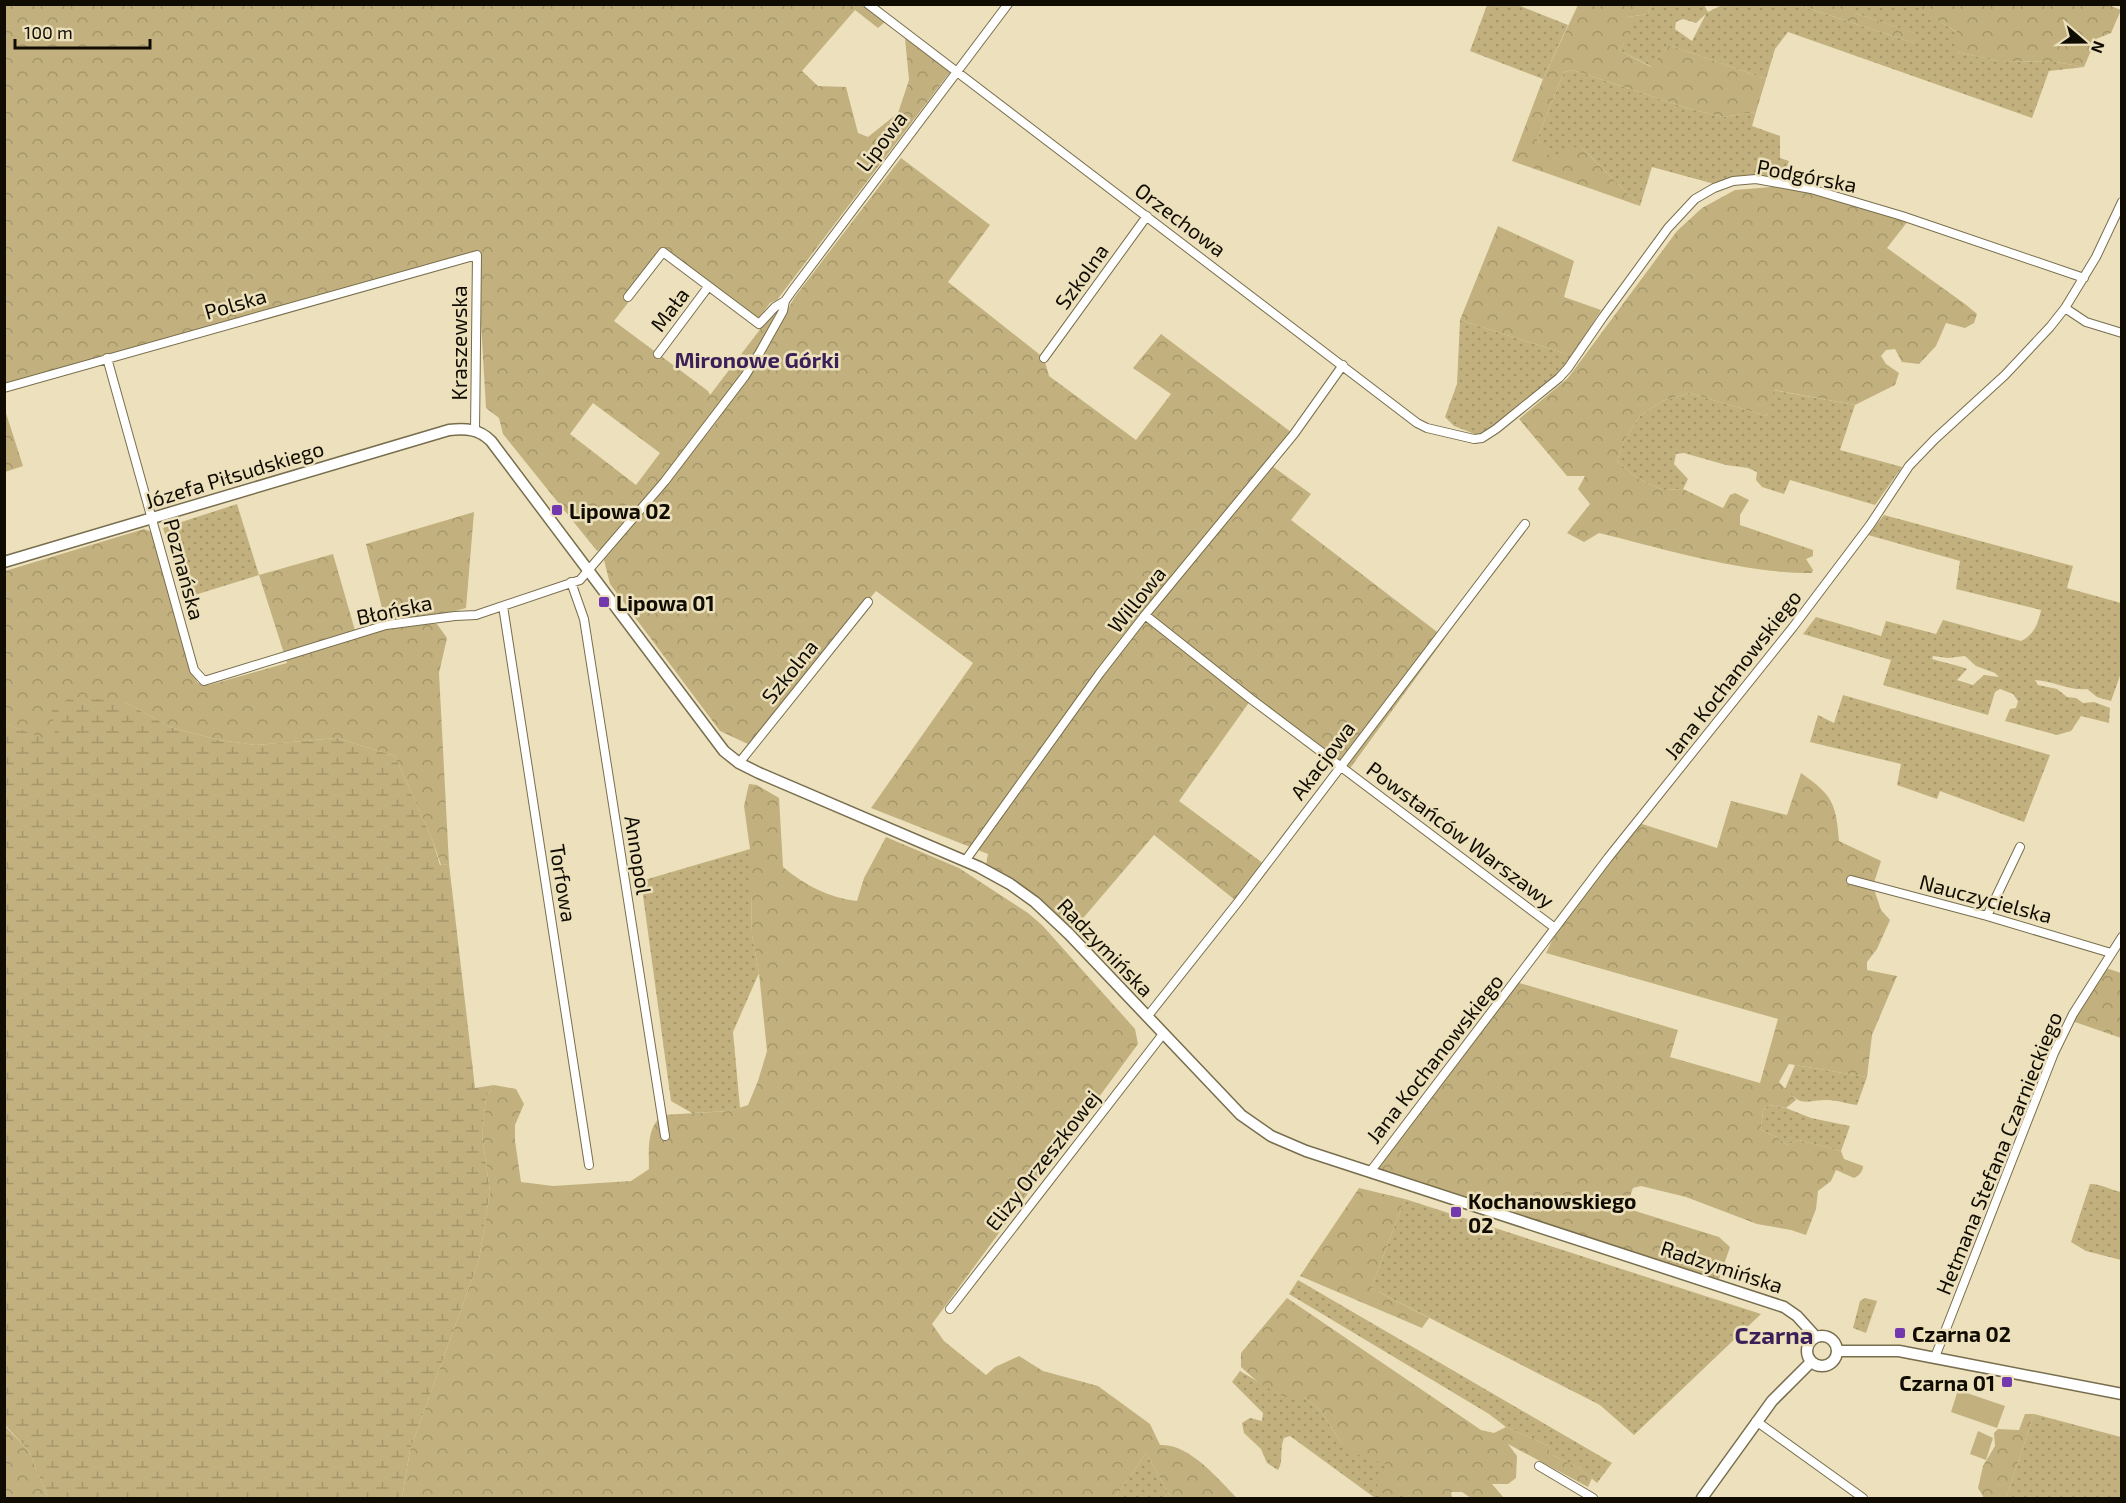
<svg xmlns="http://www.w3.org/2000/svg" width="2126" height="1503" font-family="'Exo 2',sans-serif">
  <defs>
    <pattern id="grass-dots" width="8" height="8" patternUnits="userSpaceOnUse" patternTransform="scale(1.5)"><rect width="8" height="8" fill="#c2b17e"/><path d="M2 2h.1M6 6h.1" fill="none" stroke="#a6976b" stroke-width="1.8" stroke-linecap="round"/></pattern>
    <pattern id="forest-crowns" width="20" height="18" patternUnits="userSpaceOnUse" patternTransform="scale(1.5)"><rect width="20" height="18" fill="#c2b17e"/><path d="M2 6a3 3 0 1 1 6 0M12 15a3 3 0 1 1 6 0" fill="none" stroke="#a6976b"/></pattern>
    <pattern id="wetland-marsh" width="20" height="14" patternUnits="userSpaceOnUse" patternTransform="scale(1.5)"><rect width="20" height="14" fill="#c2b17e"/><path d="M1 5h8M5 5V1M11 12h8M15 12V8" fill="none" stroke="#a6976b"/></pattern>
  </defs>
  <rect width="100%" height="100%" fill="#ece1bc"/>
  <path fill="url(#grass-dots)" fill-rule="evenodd" d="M 1913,4 L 1958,33 L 1957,52 L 1998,61 L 2056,62 L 2084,67 L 2049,71 L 2032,118 L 1788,32 L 1775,49 L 1766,79 L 1669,45 L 1652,67 L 1619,50 L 1634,24 L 1628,17 L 1648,14 L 1651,5 L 1704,5 L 1708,12 L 1722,5 L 1798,5 L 1914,43 L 1916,34 L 1855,13 L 1855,5 ZM 1706,14 L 1692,41 L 1675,29 L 1676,22 L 1683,19 L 1696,23 Z
    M 1487,5 L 1518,5 L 1568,25 L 1543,79 L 1470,51 Z
    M 1573,70 L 1690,109 L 1723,117 L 1756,112 L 1752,126 L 1780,136 L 1780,158 L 1789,161 L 1782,180 L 1753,176 L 1722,186 L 1652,167 L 1640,206 L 1582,148 L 1560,158 L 1551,159 L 1537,139 L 1564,72 Z
    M 1460,320 L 1572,356 L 1564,373 L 1480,436 L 1454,426 L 1445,417 L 1457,384 Z
    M 1773,390 L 1855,405 L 1840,450 L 1902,467 L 1875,505 L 1790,480 L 1784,494 L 1762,487 L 1756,480 L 1757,472 L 1748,468 L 1726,465 L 1684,453 L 1676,454 L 1674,464 L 1688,479 L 1683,489 L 1663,490 L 1637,478 L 1617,461 L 1624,441 L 1639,417 L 1662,401 L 1689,393 L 1767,416 Z
    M 237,504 L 259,575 L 185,598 L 163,528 Z
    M 1884,515 L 2073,566 L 2067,588 L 2121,603 L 2121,673 L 2111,701 L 2097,697 L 2087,689 C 2070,691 2053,681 2035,680 L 2038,685 L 2057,689 L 2067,697 L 2076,698 L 2083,703 L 2094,702 L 2110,708 L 2109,723 L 2081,716 L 2071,731 L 2057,735 L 2005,721 L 2010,709 L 2016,708 L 2018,701 L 2013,694 L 2000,689 L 1995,692 L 1988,715 L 1883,685 L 1891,660 L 1803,634 L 1816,617 L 1881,636 L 1886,621 L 1936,634 L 1943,620 L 2021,641 C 2034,635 2038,624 2041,610 L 1956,589 L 1960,561 L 1868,535 ZM 1933,656 L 1948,658 L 1965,656 L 1976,666 L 1995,673 L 1999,677 L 1984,675 L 1973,685 L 1957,680 L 1967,669 C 1955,664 1944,663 1932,659 Z
    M 1843,695 L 2050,755 L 2024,822 L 1940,791 L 1937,799 L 1897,785 L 1901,764 L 1810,742 L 1818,715 L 1834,723 Z
    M 750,849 L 758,886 L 751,897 L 752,935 L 759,973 L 733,1032 L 740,1108 L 730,1111 L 692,1113 L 671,1101 L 641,881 Z
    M 1795,1065 L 1867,1077 L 1857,1105 C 1847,1104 1837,1100 1828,1100 C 1805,1100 1803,1108 1785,1089 Z
    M 1769,1105 L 1786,1108 L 1811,1118 L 1850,1126 L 1841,1151 L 1799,1140 L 1787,1145 L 1777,1137 L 1761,1130 L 1763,1110 Z
    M 2090,1184 C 2102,1184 2110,1190 2121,1192 L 2121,1260 L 2086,1251 L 2071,1242 Z
    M 1405,1199 L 1761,1314 L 1634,1435 L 1600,1405 L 1371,1288 Z
    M 1298,1280 L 1612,1463 L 1597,1483 L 1581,1469 L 1550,1454 L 1549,1446 L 1506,1427 L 1489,1414 L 1289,1294 Z
    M 1865,1298 L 1877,1301 L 1866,1333 L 1853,1328 L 1860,1301 Z
    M 1240,1371 L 1284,1397 L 1304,1397 L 1320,1410 L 1342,1444 L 1384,1459 C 1388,1481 1396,1490 1416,1498 L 1375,1498 L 1290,1436 L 1284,1438 C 1279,1450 1284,1461 1278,1470 L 1267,1463 L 1261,1449 L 1244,1433 L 1242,1423 L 1250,1418 L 1262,1421 L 1263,1413 L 1232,1382 Z
    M 2034,1414 L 2121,1437 L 2121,1498 L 2006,1498 Z
    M 1146,1453 L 1171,1498 L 1115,1498 Z"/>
  <path fill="url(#forest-crowns)" fill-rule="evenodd" d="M 4,5 L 877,5 L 891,17 L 878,28 L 855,10 L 802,71 L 818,86 L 846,87 L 858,133 L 868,137 L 898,113 L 909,80 L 905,38 L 950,72 L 777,300 L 770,303 L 758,319 L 668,251 L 614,321 L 708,391 L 710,395 L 771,315 L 777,316 C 731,401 665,473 604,547 L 597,551 L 503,434 L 499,418 L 486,408 L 477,255 L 5,388 ZM 593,403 L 660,453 L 636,485 L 570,434 Z
    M 1578,5 L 1651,5 L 1648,14 L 1628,17 L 1635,24 L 1619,50 L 1651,67 L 1669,45 L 1766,79 L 1756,112 L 1723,117 L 1690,109 L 1573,70 L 1564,72 L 1537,139 L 1552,159 L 1560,157 L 1570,147 L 1582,148 L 1640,206 L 1512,161 L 1543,79 Z
    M 1798,5 L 1855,5 L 1855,13 L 1917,34 L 1914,43 Z
    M 2109,5 L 2121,10 L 2111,33 L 2096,39 L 2084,67 L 2056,62 L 1998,61 L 1957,52 L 1957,32 L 1913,5 Z
    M 901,158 L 990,225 L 948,282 L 1044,358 L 1049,376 L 1136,440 L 1171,394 L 1133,368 L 1161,334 L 1291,432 L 1268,463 L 1311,494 L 1291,520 L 1445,638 L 1348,771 L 1253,697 L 1179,801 L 1268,867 L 1240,904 L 1154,835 L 1073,930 C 1047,905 1020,878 986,865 L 988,854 L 871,808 L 973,663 L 876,591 L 750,745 L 720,731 L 610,584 L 604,560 L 715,424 L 767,349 L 794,298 Z
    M 1783,186 L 1908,221 L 1887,248 L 1965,304 L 1977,314 L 1974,323 L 1965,328 L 1946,323 L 1936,346 L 1919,364 L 1902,362 L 1895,349 L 1886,350 L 1881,356 L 1886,364 L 1899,373 L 1895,385 L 1855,405 L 1774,390 L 1767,416 L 1689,393 L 1662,401 L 1639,417 L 1624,441 L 1617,461 L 1637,478 L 1663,490 L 1683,489 L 1723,508 L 1730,495 L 1735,493 L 1749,500 L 1740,515 L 1740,525 L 1813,550 L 1813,556 L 1806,559 L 1813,570 L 1812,573 C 1740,573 1669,550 1599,533 L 1584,542 L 1567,533 L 1590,504 L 1578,489 L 1585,476 L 1567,476 L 1519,419 L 1568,378 L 1677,231 L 1702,208 L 1735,190 Z
    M 1498,226 L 1574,261 L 1564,297 L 1601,310 L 1572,356 L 1460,320 Z
    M 5,410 L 23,466 L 5,472 L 4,472 Z
    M 474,512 L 466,608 L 408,624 L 437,624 L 447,638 L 439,673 L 449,864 L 441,865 L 432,839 L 395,756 L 337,738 L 256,745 L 219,740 L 170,727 L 123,701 L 46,740 L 5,724 L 5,571 L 144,529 L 152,532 L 193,675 L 198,683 L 209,685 L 287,663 L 259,575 L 333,554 L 356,634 L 386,624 L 366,544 Z
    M 1801,773 C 1832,795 1836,802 1839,841 L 1881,861 L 1873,886 L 1881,910 L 1890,920 L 1877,949 L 1867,962 L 1867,970 L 1897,976 L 1872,1035 L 1867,1077 L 1789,1064 L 1779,1082 L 1796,1100 L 1786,1108 L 1769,1105 L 1763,1110 L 1761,1130 L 1777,1137 L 1787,1145 L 1799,1140 L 1841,1151 L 1844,1159 L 1863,1166 C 1863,1171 1859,1176 1854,1178 L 1836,1170 L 1831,1181 L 1818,1191 L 1816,1209 L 1806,1235 L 1791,1230 L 1757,1224 L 1686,1197 L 1641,1186 L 1633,1188 L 1628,1202 L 1632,1210 L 1719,1237 L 1730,1247 L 1717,1285 L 1371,1170 L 1516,982 L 1678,1030 L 1670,1057 L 1760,1083 L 1778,1019 L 1546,953 L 1560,924 L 1639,823 L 1717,848 L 1731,801 L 1787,815 Z
    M 749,784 L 757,785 L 779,798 L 783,867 C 804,885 830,898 857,901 L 864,878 L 886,837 L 959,868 L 1028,913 L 1042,925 L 1135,1029 L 1138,1044 L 932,1324 L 944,1341 L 986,1375 L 995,1367 L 1019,1356 L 1043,1371 L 1098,1386 L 1150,1424 L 1160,1445 C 1189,1443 1218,1479 1237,1498 L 1171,1498 L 1146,1453 L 1115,1498 L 402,1498 L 410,1450 L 479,1260 L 490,1191 L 482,1136 L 486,1097 L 494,1085 L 516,1089 L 524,1104 L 515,1125 L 515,1141 L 521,1182 L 553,1186 L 631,1181 L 649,1169 C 649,1149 646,1130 662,1115 L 730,1111 L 748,1105 L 758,1081 L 767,1051 L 759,973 L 752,935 L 750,849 L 744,806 Z
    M 2106,968 L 2121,973 L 2121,1038 L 2072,1021 Z
    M 1359,1188 L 1405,1199 L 1371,1288 L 1429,1318 L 1422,1328 L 1300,1276 Z
    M 1287,1298 L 1481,1430 L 1494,1433 L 1506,1427 L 1549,1446 L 1550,1454 L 1581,1469 L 1592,1478 L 1588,1487 L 1508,1444 L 1517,1456 L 1516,1478 L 1508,1484 L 1492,1484 L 1504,1498 L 1471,1498 L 1462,1492 L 1451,1492 L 1452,1498 L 1416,1498 L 1403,1493 L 1387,1498 L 1375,1482 L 1387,1475 L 1384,1460 L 1371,1463 L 1342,1444 L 1320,1410 L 1304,1397 L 1284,1397 L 1259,1383 L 1241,1367 L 1241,1353 Z
    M 2025,1414 L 2034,1414 L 2006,1498 L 1984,1498 L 1978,1488 L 1983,1466 L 1995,1446 L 1994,1433 L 1998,1429 L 2019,1430 Z
    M 4,1425 L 29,1451 L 48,1498 L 5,1498 Z"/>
  <path fill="url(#wetland-marsh)" d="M 71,697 L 123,701 L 170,727 L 219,740 L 256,745 L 337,738 L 395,756 L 432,839 L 440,865 L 449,864 L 475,1088 L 494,1085 L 486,1097 L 482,1136 L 490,1191 L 479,1260 L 410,1450 L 402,1498 L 48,1498 L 29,1451 L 5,1425 L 5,724 L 46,739 L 55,734 L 52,710 Z"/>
  <path fill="#c2b17e" d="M 1958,1390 L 2005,1406 L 1997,1428 L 1951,1412 Z
    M 1978,1431 L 1993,1438 L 1986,1460 L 1970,1454 Z"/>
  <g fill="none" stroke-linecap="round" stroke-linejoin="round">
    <defs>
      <path id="street" d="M 868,4 L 1417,423 L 1427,428 L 1474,439 L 1482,438 L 1496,429 L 1559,378 L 1568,368 L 1603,317 L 1668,228 L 1695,199 L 1714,188 L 1733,181 L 1756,179 L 1811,189 L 1902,216 L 2084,278
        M 628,297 L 663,252 L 759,324 L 775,307 L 785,301
        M 2065,308 L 2086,322 L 2122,333
        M 658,354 L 708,287
        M 107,358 L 194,670 L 204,681 L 386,625 L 455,616 L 476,615 L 580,580 L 665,481 L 745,376 L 760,352 L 783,311 L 785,301 L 792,291 L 1008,4
        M 1044,358 L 1147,216
        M 4,388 L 477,255 L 475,431
        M 571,582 L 584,619 L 665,1136
        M 503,606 L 589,1165
        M 1145,615 L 1251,699 L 1555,928
        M 739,763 L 868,602
        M 965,861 L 1100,673 L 1145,615 L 1294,434 L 1343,365
        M 1851,880 L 1987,916 L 2111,953
        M 1987,916 L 2020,847
        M 1147,1017 L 1238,902 L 1525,524
        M 1370,1172 L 1608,858 L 1793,627 L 1870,525 L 1909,466 L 1935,439 L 2005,375 L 2050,327 L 2065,308 L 2096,257 L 2122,202
        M 950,1309 L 1163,1034
        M 1935,1357 L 2054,1053 L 2073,1014 L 2122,937
        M 1756,1421 L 1863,1498
        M 1539,1466 L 1593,1498"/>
      <path id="secondary" d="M 4,562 L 449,430 C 466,428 479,429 491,441 L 724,751 L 739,763 L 759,773 L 979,867 L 1010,884 L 1035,902 L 1069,934 L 1241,1115 L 1271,1136 L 1306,1151 L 1784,1307 L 1797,1316 L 1816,1337
        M1807 1351a15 15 0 1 1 30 0a15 15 0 1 1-30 0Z
        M 1837,1351 L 1899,1351 L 2122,1394
        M 1702,1498 L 1772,1401 L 1811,1362"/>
    </defs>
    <use href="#street" stroke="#786e4d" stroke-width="10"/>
    <use href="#secondary" stroke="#786e4d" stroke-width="13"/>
    <use href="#street" stroke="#fff" stroke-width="8"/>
    <use href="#secondary" stroke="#fff" stroke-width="10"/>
  </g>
  <g fill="#7338ae" stroke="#ece1bc" stroke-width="2">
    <rect x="551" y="504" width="12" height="12" rx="3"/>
    <rect x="598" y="596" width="12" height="12" rx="3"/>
    <rect x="1450" y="1206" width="12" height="12" rx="3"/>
    <rect x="1894" y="1327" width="12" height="12" rx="3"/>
    <rect x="2001" y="1376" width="12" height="12" rx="3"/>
  </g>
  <g text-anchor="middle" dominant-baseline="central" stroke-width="5" stroke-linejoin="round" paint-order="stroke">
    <g font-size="21" fill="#100c02" stroke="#ece1bc">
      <text transform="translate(881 141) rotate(-53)">Lipowa</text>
      <text transform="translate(1807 175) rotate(11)">Podgórska</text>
      <text transform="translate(1181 219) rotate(37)">Orzechowa</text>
      <text transform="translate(1081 276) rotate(-54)">Szkolna</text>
      <text transform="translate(235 303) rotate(-16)">Polska</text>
      <text transform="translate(669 309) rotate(-53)">Mała</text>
      <text transform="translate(458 343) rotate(-90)">Kraszewska</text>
      <text transform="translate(234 474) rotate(-17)">Józefa Piłsudskiego</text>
      <text transform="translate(185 569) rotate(75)">Poznańska</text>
      <text transform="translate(1136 599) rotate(-51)">Willowa</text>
      <text transform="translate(394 609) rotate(-12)">Błońska</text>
      <text transform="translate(789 671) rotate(-51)">Szkolna</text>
      <text transform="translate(1732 674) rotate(-52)">Jana Kochanowskiego</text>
      <text transform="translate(1322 760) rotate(-53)">Akacjowa</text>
      <text transform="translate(1461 834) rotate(37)">Powstańców Warszawy</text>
      <text transform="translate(639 855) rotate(81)">Annopol</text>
      <text transform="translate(564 883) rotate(81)">Torfowa</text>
      <text transform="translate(1986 898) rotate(15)">Nauczycielska</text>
      <text transform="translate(1106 947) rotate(46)">Radzymińska</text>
      <text transform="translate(1434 1058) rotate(-52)">Jana Kochanowskiego</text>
      <text transform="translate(1998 1153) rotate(-68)">Hetmana Stefana Czarnieckiego</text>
      <text transform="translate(1042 1160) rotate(-52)">Elizy Orzeszkowej</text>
      <text transform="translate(1722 1266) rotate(18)">Radzymińska</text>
    </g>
    <g font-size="21" font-weight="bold" fill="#100c02" stroke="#ece1bc" text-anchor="start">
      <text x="569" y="510">Lipowa 02</text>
      <text x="616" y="602">Lipowa 01</text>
      <text x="1468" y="1200">Kochanowskiego<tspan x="1468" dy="24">02</tspan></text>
      <text x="1912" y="1333">Czarna 02</text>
      <text x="1995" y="1382" text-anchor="end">Czarna 01</text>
    </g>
    <g font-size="22" font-weight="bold" fill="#3a1f58" stroke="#ece1bc">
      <text x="757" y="359">Mironowe Górki</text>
    </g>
    <g font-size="24" font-weight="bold" fill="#3a1f58" stroke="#ece1bc">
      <text x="1774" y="1334">Czarna</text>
    </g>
  </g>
  <rect width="2126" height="1503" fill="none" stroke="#100c02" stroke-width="12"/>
  <g transform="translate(2084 42) rotate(110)" stroke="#ece1bc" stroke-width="4.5" paint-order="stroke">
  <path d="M0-4.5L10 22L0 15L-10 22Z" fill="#100c02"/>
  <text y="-9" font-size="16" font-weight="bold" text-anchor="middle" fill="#100c02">N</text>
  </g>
  <path d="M15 39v9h135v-9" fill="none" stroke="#100c02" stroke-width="3"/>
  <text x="24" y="39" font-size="18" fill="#100c02" stroke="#ece1bc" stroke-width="4.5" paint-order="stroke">100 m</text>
</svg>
